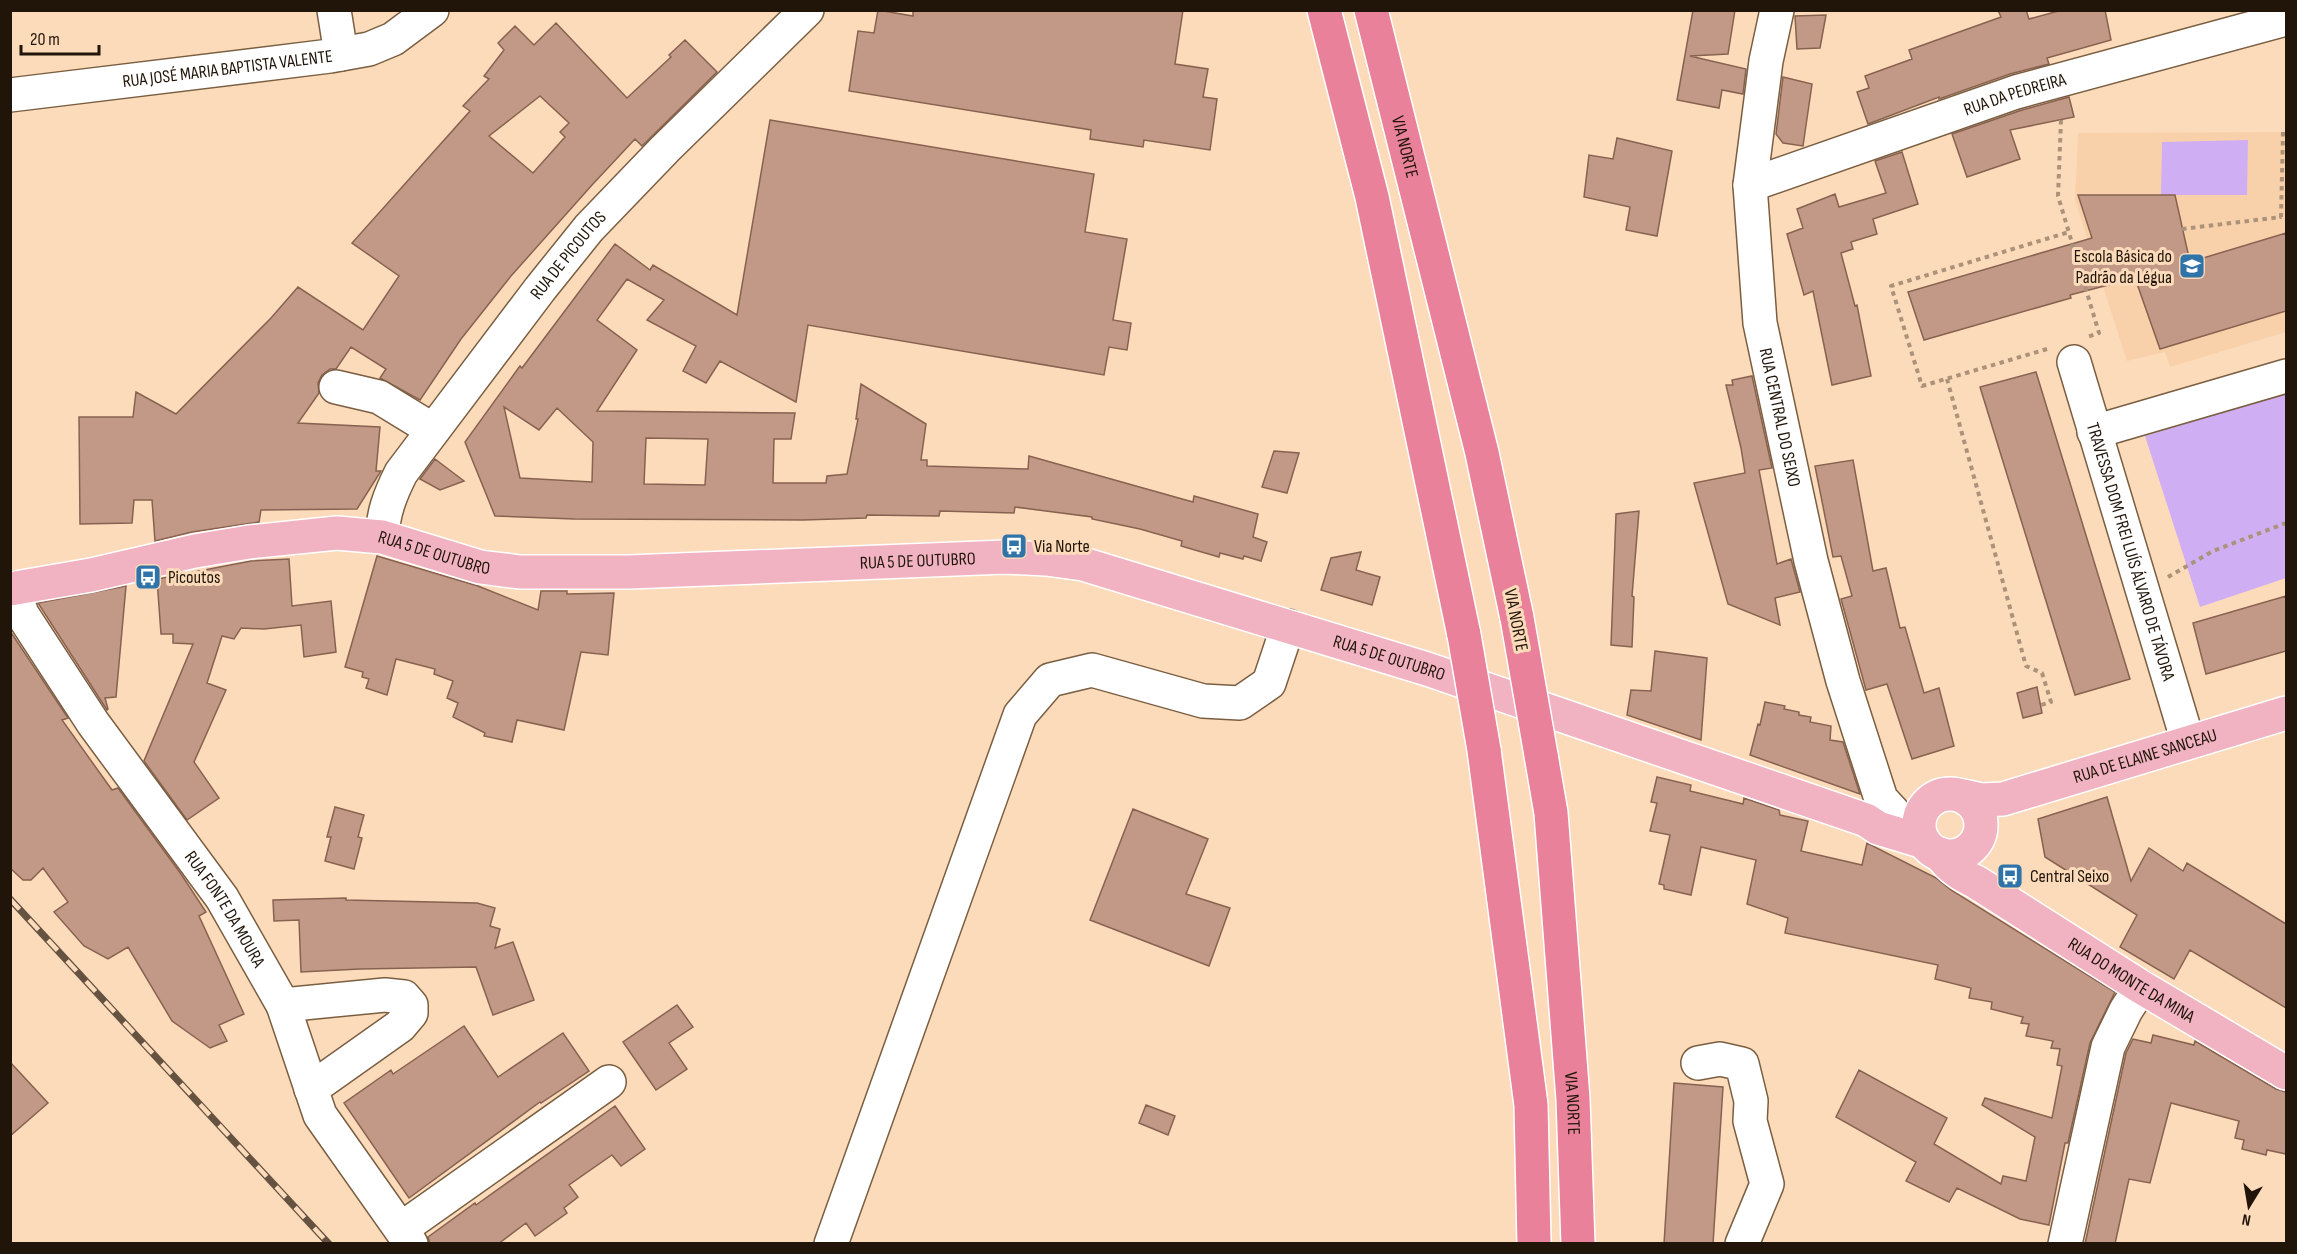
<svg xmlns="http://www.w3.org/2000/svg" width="2297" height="1254" font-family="'Sofia Sans Condensed',sans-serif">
  <rect width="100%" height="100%" fill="#fcdbbb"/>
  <path fill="#f8d1ab" d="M 2286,132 L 2286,332 L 2170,367 L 2165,352 L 2127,361 L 2075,200 L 2078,133 Z"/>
  <path fill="#d0aef4" d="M 2248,140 L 2247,195 L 2161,195 L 2162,142 Z
    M 2286,393 L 2286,578 L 2200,607 L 2145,436 Z"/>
  <path fill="#c29986" stroke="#886250" stroke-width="1.5" fill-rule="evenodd" d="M 878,10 L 913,16 L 913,10 L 1183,10 L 1175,64 L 1208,69 L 1203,97 L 1217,99 L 1210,150 L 1144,140 L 1143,147 L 1090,139 L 1091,130 L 849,91 L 858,31 L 874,33 Z
    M 1693,10 L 1735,10 L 1728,54 L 1690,56 L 1746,69 L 1743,94 L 1722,90 L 1719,108 L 1677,100 Z
    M 1998,10 L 2026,10 L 2029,19 L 2062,10 L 2105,10 L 2111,40 L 2047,58 L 2049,64 L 2010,74 L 1939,99 L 1939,97 L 1868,124 L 1857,92 L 1869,88 L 1865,76 L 1912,59 L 1909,50 L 2001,17 Z
    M 1826,15 L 1820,48 L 1797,49 L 1795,16 Z
    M 556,23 L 627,98 L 671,57 L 669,55 L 685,40 L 717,72 L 642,146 L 635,139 L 592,185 L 511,276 L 461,339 L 420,400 L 380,378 L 386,369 L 351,347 L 336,369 L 330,369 L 322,375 L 318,383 L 319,393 L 298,423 L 380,427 L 376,471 L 381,471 L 357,509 L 261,510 L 259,522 L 192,532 L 155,541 L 152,500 L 134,500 L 132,523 L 80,524 L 79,417 L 133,417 L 136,392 L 176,414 L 271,318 L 298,287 L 363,330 L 399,276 L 352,243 L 470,111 L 463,106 L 489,79 L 484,76 L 504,50 L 498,43 L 515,26 L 534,45 ZM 540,96 L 569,123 L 560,132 L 565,137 L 533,173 L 489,136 Z
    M 1783,77 L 1812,84 L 1803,146 L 1783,143 L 1776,134 Z
    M 2069,97 L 2074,117 L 2010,130 L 2020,159 L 1967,177 L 1952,134 L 2022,110 Z
    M 770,120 L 1094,174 L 1085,232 L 1127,239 L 1113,320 L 1131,323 L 1127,350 L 1109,347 L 1104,375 L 808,325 L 796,402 L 720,361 L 706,383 L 683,371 L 696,346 L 647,320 L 664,300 L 627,279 L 597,320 L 637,350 L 597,411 L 795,413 L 791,439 L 774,439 L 773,483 L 826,483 L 827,476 L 847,474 L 858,419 L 856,419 L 861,384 L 926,424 L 921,460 L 927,460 L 927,466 L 1028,469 L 1029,456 L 1193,502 L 1194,496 L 1258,514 L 1253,537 L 1267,542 L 1261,561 L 1244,556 L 1243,559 L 1220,553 L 1219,557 L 1181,546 L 1182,541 L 1140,529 L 1092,519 L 1092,517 L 1015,507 L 1014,513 L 940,511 L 939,516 L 867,515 L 866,518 L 803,520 L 574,519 L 495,516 L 465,442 L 520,366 L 522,368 L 615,244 L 650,270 L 653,265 L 737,315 ZM 504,407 L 539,430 L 557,408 L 593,442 L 592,482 L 520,478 ZM 646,438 L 708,439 L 705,485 L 644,484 Z
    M 1617,138 L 1672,151 L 1657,236 L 1626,230 L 1630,207 L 1584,197 L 1589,155 L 1613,159 Z
    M 1902,152 L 1918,204 L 1873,219 L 1877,234 L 1851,242 L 1853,249 L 1841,253 L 1855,306 L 1857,305 L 1871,376 L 1832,385 L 1813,291 L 1804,295 L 1787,234 L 1803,228 L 1797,209 L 1835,194 L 1839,207 L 1886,193 L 1875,161 Z
    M 2078,195 L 2175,195 L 2190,262 L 2286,233 L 2286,311 L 2160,349 L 2135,278 L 2070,295 L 2071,298 L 1924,340 L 1908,292 L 2092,238 Z
    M 2036,372 L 2130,679 L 2075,695 L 1980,387 Z
    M 1752,376 L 1772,468 L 1759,470 L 1777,564 L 1791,559 L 1800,592 L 1775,598 L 1780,625 L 1728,604 L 1694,483 L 1745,473 L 1741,448 L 1726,385 L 1733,385 L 1732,380 Z
    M 1274,451 L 1299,453 L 1287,493 L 1262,487 Z
    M 435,459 L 464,481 L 440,490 L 420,479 Z
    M 1853,460 L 1873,571 L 1886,568 L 1900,628 L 1905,627 L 1924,693 L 1939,688 L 1954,746 L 1912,759 L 1887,684 L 1866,690 L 1841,599 L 1852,596 L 1841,556 L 1833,557 L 1815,466 Z
    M 1639,511 L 1632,596 L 1634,597 L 1632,647 L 1611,645 L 1616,514 Z
    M 1361,552 L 1356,570 L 1380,577 L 1372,605 L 1321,590 L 1331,558 Z
    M 377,556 L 478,586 L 538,610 L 541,591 L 567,591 L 567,594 L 614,593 L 608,655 L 581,652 L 564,730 L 517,720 L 512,742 L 484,736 L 485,733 L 453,717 L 458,703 L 447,698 L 453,681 L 434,674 L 435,669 L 396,659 L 387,695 L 366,688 L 369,679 L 362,677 L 363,672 L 345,667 Z
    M 289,559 L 292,606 L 331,601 L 336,652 L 304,657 L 301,625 L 264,629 L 241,628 L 234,639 L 222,636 L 207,683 L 226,690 L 194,762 L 219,798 L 187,820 L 144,761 L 193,644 L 173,643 L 173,634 L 161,634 L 157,579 L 251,561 Z
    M 126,586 L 116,697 L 105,698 L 108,709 L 107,710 L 38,603 Z
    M 2286,596 L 2286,651 L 2206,674 L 2193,623 Z
    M 10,631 L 68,718 L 62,720 L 112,790 L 118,788 L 181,874 L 206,912 L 199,916 L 244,1014 L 219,1025 L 227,1041 L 210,1048 L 172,1021 L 128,947 L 108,959 L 84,946 L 54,912 L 68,902 L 43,868 L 31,880 L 23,880 L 10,868 Z
    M 1655,651 L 1707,658 L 1701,740 L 1627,715 L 1631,690 L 1651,691 Z
    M 2037,687 L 2042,713 L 2023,718 L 2017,693 Z
    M 1765,702 L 1785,706 L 1784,709 L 1799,712 L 1799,715 L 1811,717 L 1810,722 L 1831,726 L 1830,740 L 1843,742 L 1860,794 L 1750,755 L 1758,724 L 1760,725 Z
    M 1657,777 L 1691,785 L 1690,791 L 1743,804 L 1744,798 L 1779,810 L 1780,815 L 1808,821 L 1801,851 L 1862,865 L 1867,843 L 1936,878 L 1951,890 L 2115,992 L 2090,1043 L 2068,1143 L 2065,1143 L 2049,1225 L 2020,1219 L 1957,1188 L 1949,1202 L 1906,1181 L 1916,1162 L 1836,1117 L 1859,1070 L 1947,1118 L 1934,1144 L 2001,1184 L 2003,1176 L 2026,1181 L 2035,1137 L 1982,1105 L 1985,1098 L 2052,1118 L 2062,1066 L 2057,1065 L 2060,1049 L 2051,1048 L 2053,1041 L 2026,1036 L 2029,1024 L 2021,1023 L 2023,1017 L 1991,1009 L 1992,1002 L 1969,998 L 1971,988 L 1935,979 L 1938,965 L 1785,933 L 1788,918 L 1747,904 L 1756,860 L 1701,847 L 1691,895 L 1664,889 L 1664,885 L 1659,884 L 1670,835 L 1650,831 L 1657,803 L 1651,802 Z
    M 2107,797 L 2131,881 L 2149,848 L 2183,871 L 2187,863 L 2286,924 L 2286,1008 L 2190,950 L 2174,979 L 2120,947 L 2137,915 L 2045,857 L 2038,819 Z
    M 335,807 L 364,815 L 358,837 L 362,838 L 354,869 L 325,861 L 331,837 L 327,837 Z
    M 1133,809 L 1208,839 L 1186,894 L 1230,908 L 1209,966 L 1090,920 Z
    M 346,898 L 346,900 L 477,903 L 495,908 L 490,926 L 500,929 L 495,948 L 513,942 L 534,1000 L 493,1015 L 476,967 L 360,969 L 301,972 L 299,920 L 274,921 L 273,900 Z
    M 677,1005 L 693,1027 L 669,1043 L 687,1069 L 656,1090 L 623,1042 Z
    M 464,1026 L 498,1077 L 563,1033 L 589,1071 L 541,1103 L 540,1102 L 409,1198 L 344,1103 L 391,1070 L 393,1074 Z
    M 2153,1035 L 2194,1045 L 2195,1041 L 2276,1089 L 2286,1092 L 2286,1154 L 2267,1150 L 2266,1155 L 2242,1149 L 2244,1140 L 2235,1138 L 2239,1121 L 2171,1103 L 2150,1183 L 2129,1179 L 2115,1244 L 2085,1244 L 2126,1053 L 2133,1039 L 2151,1043 Z
    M 10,1062 L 48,1103 L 10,1136 Z
    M 1674,1083 L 1723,1087 L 1713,1244 L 1664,1244 Z
    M 1146,1105 L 1175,1116 L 1168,1135 L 1139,1123 Z
    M 615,1106 L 645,1149 L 621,1166 L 612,1155 L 569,1185 L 578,1197 L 564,1208 L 567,1213 L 535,1236 L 526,1223 L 498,1244 L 430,1244 L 428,1237 L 475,1203 L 476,1205 Z"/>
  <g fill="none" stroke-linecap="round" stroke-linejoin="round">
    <defs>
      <g id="minor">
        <path d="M 334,10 L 341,54"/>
        <path id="s1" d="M 1777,10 L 1766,61 L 1750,185 L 1760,323 L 1811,561 L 1843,681 L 1881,799 L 1893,812"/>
        <path id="s2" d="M 10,95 L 330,56 L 369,49 L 393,39 L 432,10"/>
        <path id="s3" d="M 1750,185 L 2016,92 L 2286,19"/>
        <path id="s4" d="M 2074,362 L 2188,742"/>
        <path d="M 336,387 L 379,397 L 433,430"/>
        <path d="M 2094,432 L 2286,376"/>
        <path id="s5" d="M 382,537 C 383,513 390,495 401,473 L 540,289 L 589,228 L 665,149 L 807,10"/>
        <path id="s6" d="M 13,588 L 22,614 L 93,723 L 222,898 L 283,1005 L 320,1115 L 411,1244"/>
        <path d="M 283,1005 L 385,995 L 404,997 L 411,1005 L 411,1013 L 400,1026 L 311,1089"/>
        <path d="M 1698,1063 L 1720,1059 L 1742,1064 L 1751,1101 L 1750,1121 L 1767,1184 L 1742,1244"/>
        <path d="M 401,1229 L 609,1082"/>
        <path d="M 831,1244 L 1020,715 L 1050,680 L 1092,670 L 1203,701 L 1240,703 L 1269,683 L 1288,626"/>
        <path d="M 2065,1244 L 2108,1047 L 2126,1010 L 2141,987"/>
      </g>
      <g id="major">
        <path id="s7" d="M 10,589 L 91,575 L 195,551 L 249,542 L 337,533 L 382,537 L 480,567 L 520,572 L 629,572 L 1005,557 L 1046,559 L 1083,564 L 1427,669 L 1866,820 L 1878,828 L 1924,842"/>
        <circle cx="1950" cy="825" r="31"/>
        <path id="s8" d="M 1964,796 L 1982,800 L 2003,799 L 2286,713"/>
        <path id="s9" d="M 1940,854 C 1950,868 1961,875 1976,882 L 2141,987 L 2286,1073"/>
      </g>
      <g id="highway">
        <path d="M 1324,10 L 1372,197 L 1464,635"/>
        <path id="s10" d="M 1371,10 L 1482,453 L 1517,618"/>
        <path d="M 1484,750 L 1531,1105 L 1534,1244"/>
        <path id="s11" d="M 1541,755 L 1551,813 L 1573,1099 L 1578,1244"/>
      </g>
    </defs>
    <use href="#minor" stroke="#7a5e41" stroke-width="36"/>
    <use href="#major" stroke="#fff" stroke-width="36"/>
    <use href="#highway" stroke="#fff" stroke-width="36"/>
    <path stroke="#ab9279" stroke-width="4" stroke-dasharray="4.5 4.5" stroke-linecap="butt" d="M 2061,120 L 2058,196 L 2099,333 L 2087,337
      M 2283,132 L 2281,217 L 2286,216
      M 2182,229 L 2281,217
      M 2047,349 L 1922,386 L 1891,286 L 2069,232
      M 1947,379 L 2026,666 L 2042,673 L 2051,702 L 2041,705
      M 2168,577 L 2213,551 L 2286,523"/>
    <use href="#minor" stroke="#fff" stroke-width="33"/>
    <use href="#major" stroke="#f1b3c2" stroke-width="33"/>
    <use href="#highway" stroke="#e88199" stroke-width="33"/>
    <defs>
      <path id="rail" d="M 10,899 L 329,1244"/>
    </defs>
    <use href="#rail" stroke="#655240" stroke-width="7"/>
    <use href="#rail" stroke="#fcdbbb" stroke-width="4.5" stroke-dasharray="14" stroke-linecap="butt"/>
    <defs>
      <path id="highway-bridge" d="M 1517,618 L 1541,755
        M 1464,635 L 1484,750"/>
    </defs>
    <use href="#highway-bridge" stroke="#fff" stroke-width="36" stroke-linecap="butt"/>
    <use href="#highway-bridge" stroke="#e88199" stroke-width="33"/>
  </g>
  <defs>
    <symbol id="school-square" viewBox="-11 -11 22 22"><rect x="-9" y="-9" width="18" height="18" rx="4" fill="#3073a8" stroke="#fcdbbb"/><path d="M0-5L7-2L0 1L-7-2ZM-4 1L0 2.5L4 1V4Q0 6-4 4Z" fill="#fff"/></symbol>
    <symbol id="bus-square" viewBox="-11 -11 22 22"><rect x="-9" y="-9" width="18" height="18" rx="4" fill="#3073a8" stroke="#fcdbbb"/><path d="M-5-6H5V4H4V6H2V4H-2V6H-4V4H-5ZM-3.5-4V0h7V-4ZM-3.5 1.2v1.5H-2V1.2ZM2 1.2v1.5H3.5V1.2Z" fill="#fff"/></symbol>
  </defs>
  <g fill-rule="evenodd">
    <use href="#school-square" x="2177" y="251" width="30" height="30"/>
    <use href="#bus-square" x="999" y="531" width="30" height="30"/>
    <use href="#bus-square" x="133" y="562" width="30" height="30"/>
    <use href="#bus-square" x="1995" y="861" width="30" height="30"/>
  </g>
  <g text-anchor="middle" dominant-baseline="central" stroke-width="6" stroke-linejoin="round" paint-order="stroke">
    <g font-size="18" fill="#211509" stroke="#fcdbbb">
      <text stroke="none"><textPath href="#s2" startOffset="219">RUA JOSÉ MARIA BAPTISTA VALENTE</textPath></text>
      <text stroke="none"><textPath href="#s3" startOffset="280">RUA DA PEDREIRA</textPath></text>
      <text stroke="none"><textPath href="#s10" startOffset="141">VIA NORTE</textPath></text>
      <text stroke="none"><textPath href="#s5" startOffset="342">RUA DE PICOUTOS</textPath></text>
      <text stroke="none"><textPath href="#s1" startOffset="412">RUA CENTRAL DO SEIXO</textPath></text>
      <text stroke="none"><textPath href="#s4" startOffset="198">TRAVESSA DOM FREI LUÍS ÁLVARO DE TÁVORA</textPath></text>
      <text stroke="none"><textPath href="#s7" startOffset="432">RUA 5 DE OUTUBRO</textPath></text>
      <text stroke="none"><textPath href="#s7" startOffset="918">RUA 5 DE OUTUBRO</textPath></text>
      <text transform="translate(1516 620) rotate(79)">VIA NORTE</text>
      <text stroke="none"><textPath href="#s7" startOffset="1404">RUA 5 DE OUTUBRO</textPath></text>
      <text stroke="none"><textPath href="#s8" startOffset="188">RUA DE ELAINE SANCEAU</textPath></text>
      <text stroke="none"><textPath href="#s6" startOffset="386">RUA FONTE DA MOURA</textPath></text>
      <text stroke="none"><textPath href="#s9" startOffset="230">RUA DO MONTE DA MINA</textPath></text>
      <text stroke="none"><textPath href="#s11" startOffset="350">VIA NORTE</textPath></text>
    </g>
    <g font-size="18" fill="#211509" stroke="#fcdbbb" text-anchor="start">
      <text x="2172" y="256" text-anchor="end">Escola Básica do<tspan x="2172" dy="21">Padrão da Légua</tspan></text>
      <text x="1034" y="546">Via Norte</text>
      <text x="168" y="577">Picoutos</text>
      <text x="2030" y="876">Central Seixo</text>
    </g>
  </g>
  <rect width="2297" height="1254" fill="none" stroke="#211509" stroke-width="24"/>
  <g transform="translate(2249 1206) rotate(191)" stroke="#fcdbbb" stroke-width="4.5" paint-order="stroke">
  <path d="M0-4.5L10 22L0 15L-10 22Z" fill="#211509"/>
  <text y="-9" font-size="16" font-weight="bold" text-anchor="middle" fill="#211509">N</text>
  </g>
  <path d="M21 45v9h78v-9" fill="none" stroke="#211509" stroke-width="3"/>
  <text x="30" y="45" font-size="18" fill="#211509" stroke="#fcdbbb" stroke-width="4.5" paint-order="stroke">20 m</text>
</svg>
